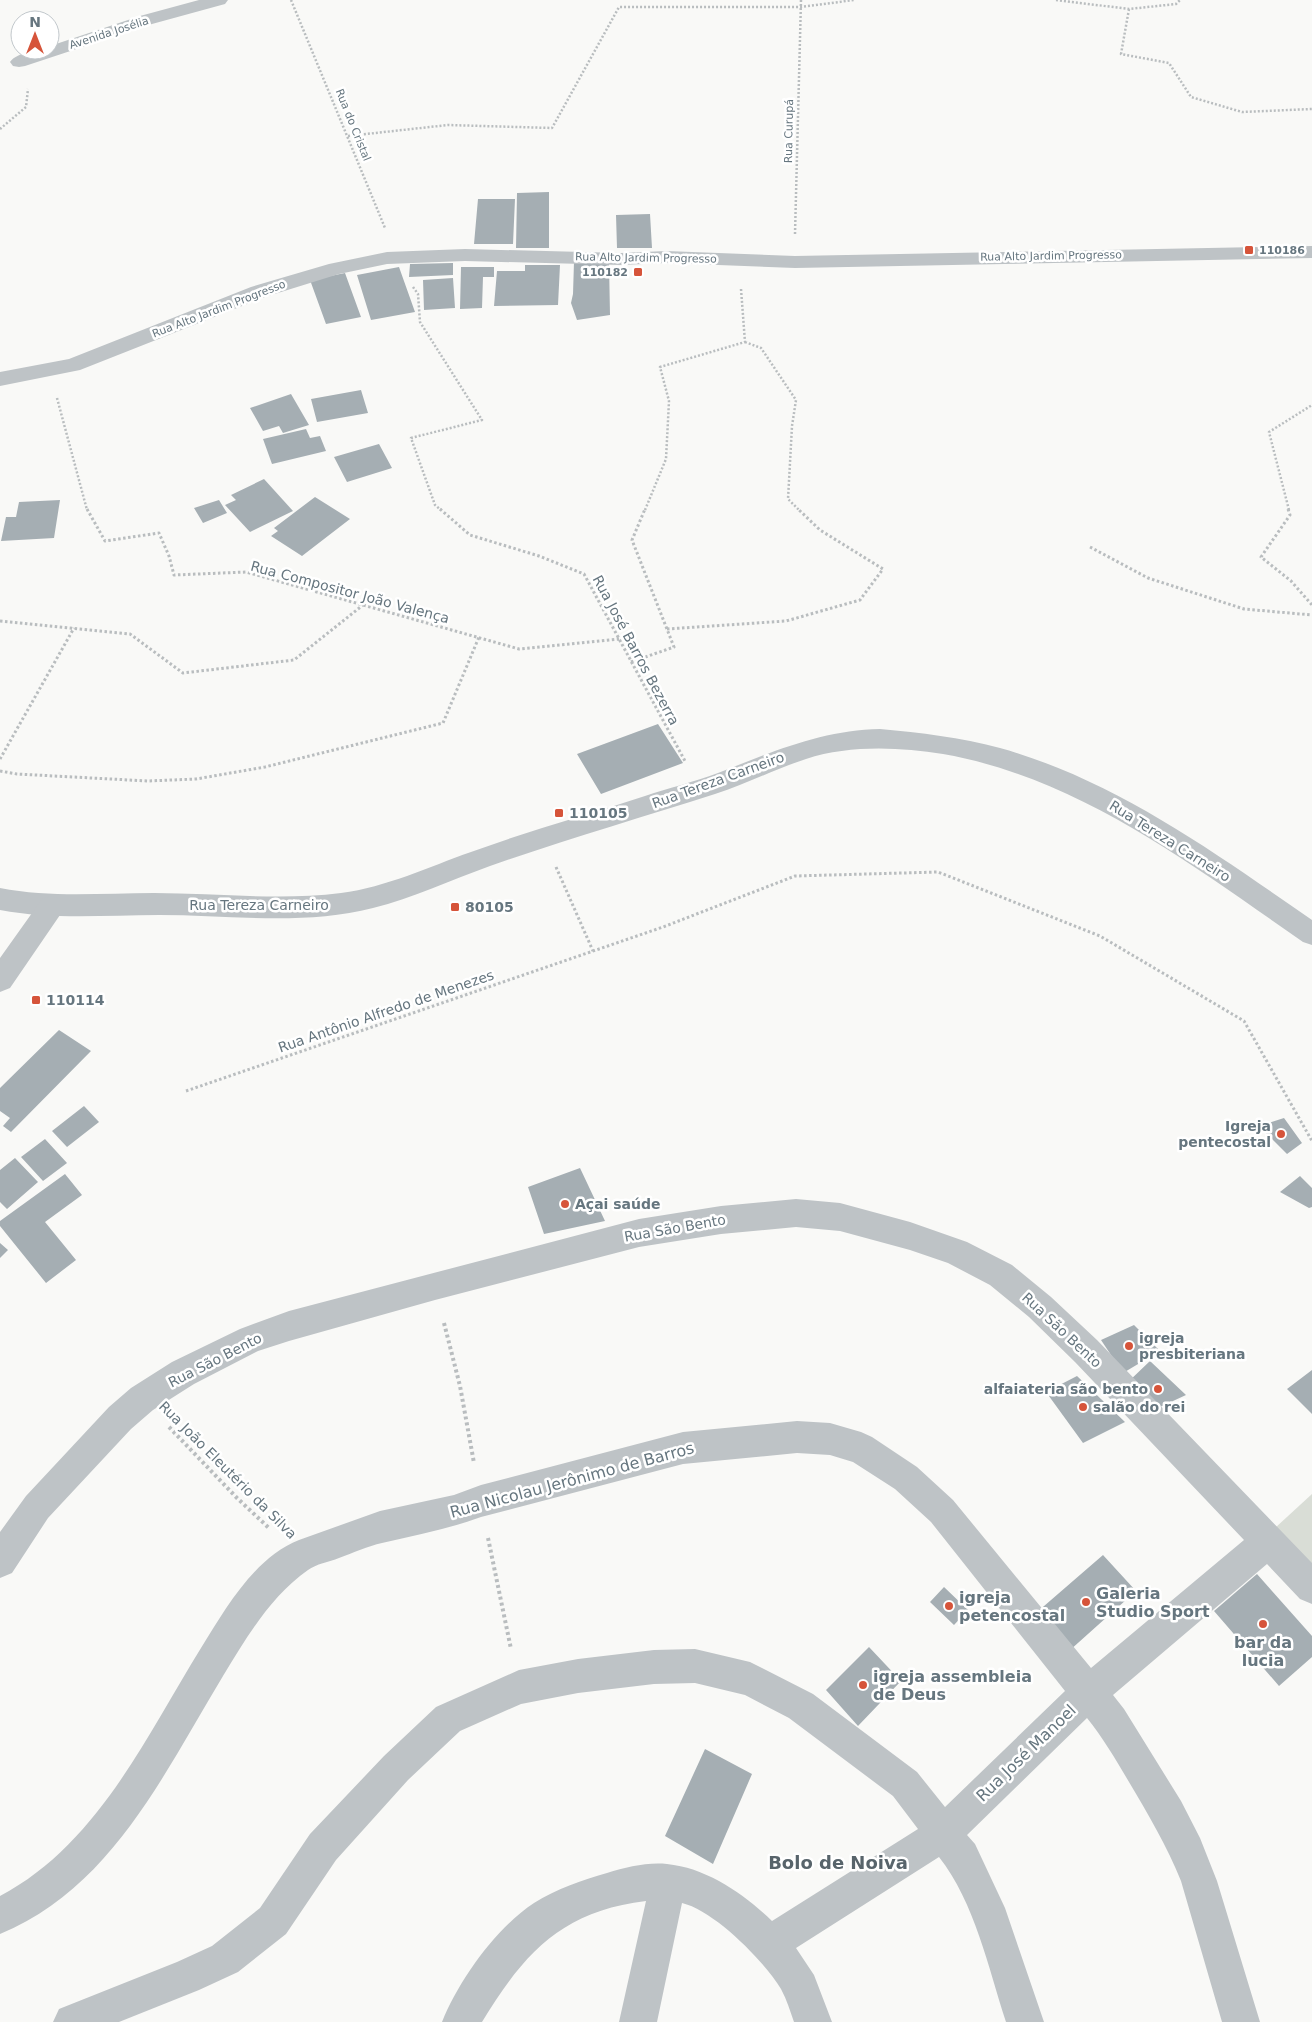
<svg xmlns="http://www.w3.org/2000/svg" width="1312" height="2022" font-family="'DejaVu Sans',sans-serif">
  <rect width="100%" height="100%" fill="#f9f9f7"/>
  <path fill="#d9ddd6" d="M 1312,1494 L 1312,1568 L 1275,1528 Z"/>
  <path fill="#a5aeb3" d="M 549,192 L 549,248 L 516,248 L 517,193 Z
    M 478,199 L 515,199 L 513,244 L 474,244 Z
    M 650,214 L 652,248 L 617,248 L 616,215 Z
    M 574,262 L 609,262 L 610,315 L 577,320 L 571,303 L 573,294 Z
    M 453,263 L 453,275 L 409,277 L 410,264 Z
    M 525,265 L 560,265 L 558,305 L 494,306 L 497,271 L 525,271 Z
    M 399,267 L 415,312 L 371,320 L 357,275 Z
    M 461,267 L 494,267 L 494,277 L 483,277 L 482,308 L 460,309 Z
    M 345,273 L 361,317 L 326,324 L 310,280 Z
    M 453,278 L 455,308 L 424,310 L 423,280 Z
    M 361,390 L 368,413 L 317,422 L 311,399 Z
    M 291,394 L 309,425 L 283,433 L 279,426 L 263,431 L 250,408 Z
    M 306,429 L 310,438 L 320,436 L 326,451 L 272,464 L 263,439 Z
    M 379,444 L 392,468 L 347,482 L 334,457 Z
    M 264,479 L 293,511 L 250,532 L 225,505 L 236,500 L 231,495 Z
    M 315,497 L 350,519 L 302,556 L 271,536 L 278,531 L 274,528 Z
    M 60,500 L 54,538 L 1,541 L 6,517 L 16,517 L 19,502 Z
    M 219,500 L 227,513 L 203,523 L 194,508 Z
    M 658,724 L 683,763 L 601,794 L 577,754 Z
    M 59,1030 L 91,1051 L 11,1132 L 3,1126 L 10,1118 L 0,1111 L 0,1088 Z
    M 84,1106 L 99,1122 L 67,1147 L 52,1131 Z
    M 1284,1118 L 1302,1143 L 1287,1154 L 1259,1126 Z
    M 45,1139 L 67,1163 L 43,1181 L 21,1157 Z
    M 15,1158 L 38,1182 L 7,1209 L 0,1202 L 0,1170 Z
    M 580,1168 L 605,1221 L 544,1234 L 528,1187 Z
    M 65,1174 L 82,1195 L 45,1222 L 76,1260 L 46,1283 L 0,1226 L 0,1221 Z
    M 1300,1176 L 1312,1188 L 1312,1207 L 1309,1208 L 1280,1192 Z
    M 0,1243 L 8,1250 L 0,1258 Z
    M 1134,1325 L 1160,1351 L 1123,1373 L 1101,1340 Z
    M 1150,1361 L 1186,1395 L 1160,1407 L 1127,1383 Z
    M 1312,1370 L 1312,1414 L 1287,1389 Z
    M 1077,1376 L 1125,1422 L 1083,1443 L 1046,1392 Z
    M 1103,1555 L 1136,1591 L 1069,1651 L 1036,1613 Z
    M 1257,1574 L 1312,1636 L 1312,1657 L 1279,1686 L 1214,1611 Z
    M 944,1587 L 968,1610 L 954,1625 L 930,1602 Z
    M 869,1647 L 901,1681 L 858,1726 L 826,1690 Z
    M 705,1749 L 752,1774 L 713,1864 L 665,1836 Z"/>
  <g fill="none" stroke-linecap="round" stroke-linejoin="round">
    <path stroke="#b9bdbf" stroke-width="2.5" stroke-dasharray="2 2" stroke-linecap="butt" d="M 291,0 L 385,228
      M 1056,0 L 1129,9 L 1176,4 L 1180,0
      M 1129,9 L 1121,54 L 1169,63 L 1191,97 L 1242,112 L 1312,109
      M 0,129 L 26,107 L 28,89
      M 348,136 L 448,125 L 552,128 L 619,7 L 801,7 L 854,0
      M 795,234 L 801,0
      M 413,287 L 418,294 L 420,322 L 482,420 L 411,438 L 435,505 L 441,510
      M 741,289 L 745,342
      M 745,342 L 761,348 L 796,400 L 792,426 L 788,499 L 799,510
      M 57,398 L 87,510
      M 645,510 L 666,459 L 669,401 L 660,367 L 745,342
      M 1289,510 L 1269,432 L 1312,405"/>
    <path stroke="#b9bdbf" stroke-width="3" stroke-dasharray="2.5 2.5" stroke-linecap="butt" d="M 87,509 L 105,541 L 159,533 L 169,556 L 174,575 L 246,572 L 519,649 L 619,639
      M 440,509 L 470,535 L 539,556 L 584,574 L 685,761
      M 1288,509 L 1290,515 L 1261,557 L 1291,581 L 1312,605
      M 1090,547 L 1148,578 L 1244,609 L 1312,615
      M 0,621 L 130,634 L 183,673 L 294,660 L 363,605
      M 667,629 L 786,621 L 860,600 L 883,569 L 820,530 L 798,509
      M 631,662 L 674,647 L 632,540 L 645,509
      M 0,759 L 74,628
      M 0,771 L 17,774 L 148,781 L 196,779 L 265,767 L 443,723 L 479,637
      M 556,867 L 593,951
      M 186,1091 L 663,927 L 795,876 L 938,872 L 1100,936 L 1244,1021 L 1312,1141"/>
    <path stroke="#b9bdbf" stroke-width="4" stroke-dasharray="3 3" stroke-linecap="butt" d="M 444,1323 L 460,1386 L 474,1463
      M 169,1427 L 237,1498 L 270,1529
      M 488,1538 L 511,1649"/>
    <path fill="#bec3c6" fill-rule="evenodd" d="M 199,0 L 228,0 L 225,4 L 152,24 L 25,66 L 19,67 L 13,66 L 10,62 C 17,52 38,50 50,50 L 50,46 L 140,16 Z
      M 880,729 C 921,733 960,737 1000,748 C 1115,780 1215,853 1312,920 L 1312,945 L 1303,942 C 1192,865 1079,778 943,754 C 898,747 849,745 806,759 C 775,769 746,784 715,794 C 640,818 564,840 490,866 C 451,880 413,898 373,908 C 303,926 230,915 159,915 C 105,915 53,920 0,910 L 0,888 C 51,898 102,893 154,893 C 216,893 279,901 341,893 C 387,887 428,867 471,852 C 528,831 587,815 645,796 C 669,788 694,782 718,773 C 772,752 822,730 880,729 Z
      M 796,1199 L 840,1203 L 910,1222 L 967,1242 L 1012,1265 L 1051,1297 L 1097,1340 L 1312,1563 L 1312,1604 L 1300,1599 L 1267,1564 L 1113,1695 L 1124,1709 L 1181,1801 L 1200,1838 L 1217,1881 L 1260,2022 L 1222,2022 L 1181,1881 C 1167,1846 1148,1814 1129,1782 C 1116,1760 1103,1738 1087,1718 L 967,1835 L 975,1844 L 1005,1908 L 1044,2022 L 1006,2022 C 988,1967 975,1903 939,1857 L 796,1948 L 814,1975 L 832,2022 L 794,2022 C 790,2011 787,2000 781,1989 C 764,1961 715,1911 682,1903 L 657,2022 L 619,2022 L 646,1901 C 562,1911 524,1953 482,2022 L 442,2022 C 459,1980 496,1928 534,1903 C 556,1889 582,1880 607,1873 C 627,1867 647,1862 667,1864 C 707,1868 744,1894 772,1921 L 918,1829 L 893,1796 L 789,1718 L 745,1695 L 695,1683 L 654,1684 L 578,1693 L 521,1704 L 460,1731 L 408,1780 L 336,1860 L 286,1934 L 238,1972 L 199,1990 L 119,2022 L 53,2022 L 59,2009 L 177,1962 L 212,1946 L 260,1908 L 310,1834 L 384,1756 L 436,1707 L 519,1670 L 578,1659 L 654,1650 L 695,1649 L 750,1662 L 813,1694 L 917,1772 L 945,1807 L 1065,1691 L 931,1522 L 895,1489 L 853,1462 L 830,1455 L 797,1453 L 683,1464 L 481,1517 C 449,1529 416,1535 382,1543 C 368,1546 353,1553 339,1558 C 329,1562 316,1564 308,1570 C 270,1597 247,1637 223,1676 C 164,1773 112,1888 0,1934 L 0,1896 C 97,1845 146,1737 201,1648 C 226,1608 254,1558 299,1540 L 380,1511 L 454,1495 L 481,1485 L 683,1432 L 797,1421 L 830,1423 L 861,1432 L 872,1437 L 917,1467 L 953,1500 L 1091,1668 L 1244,1540 L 1075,1362 L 1029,1317 L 990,1285 L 948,1263 L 910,1250 L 840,1231 L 796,1227 L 721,1234 L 639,1247 L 435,1300 L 289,1341 L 258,1351 L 194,1384 L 153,1410 L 131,1429 L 48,1518 L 12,1573 L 0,1578 L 0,1532 L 26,1496 L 109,1407 L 131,1388 L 172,1362 L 240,1329 L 289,1311 L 639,1219 L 721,1206 Z"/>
    <path fill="#bec3c6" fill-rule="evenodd" d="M 1312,246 L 1312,258 L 795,268 L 666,263 L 621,265 L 465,261 L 387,264 L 339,274 L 265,297 L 80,370 L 0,386 L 0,372 L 69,359 L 251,287 L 329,264 L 387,252 L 465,249 L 621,253 L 666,251 L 795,256 Z
      M 51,896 L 60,899 L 64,907 L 60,915 L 10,988 L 0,992 L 0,958 L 42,899 Z"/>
  </g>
  <g fill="#d6543a" stroke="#fff" stroke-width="2">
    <rect x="1244" y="245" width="10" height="10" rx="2.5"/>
    <rect x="633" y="267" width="10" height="10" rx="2.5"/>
    <rect x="554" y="808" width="10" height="10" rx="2.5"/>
    <rect x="450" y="902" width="10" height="10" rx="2.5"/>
    <rect x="31" y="995" width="10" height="10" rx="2.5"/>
    <circle cx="1281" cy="1134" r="5"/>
    <circle cx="565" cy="1204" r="5"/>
    <circle cx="1129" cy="1346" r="5"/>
    <circle cx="1158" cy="1389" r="5"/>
    <circle cx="1083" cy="1407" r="5"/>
    <circle cx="1086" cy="1602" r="5"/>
    <circle cx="949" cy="1606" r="5"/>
    <circle cx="1263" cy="1624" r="5"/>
    <circle cx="863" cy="1685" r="5"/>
  </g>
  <g text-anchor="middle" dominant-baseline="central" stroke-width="5" stroke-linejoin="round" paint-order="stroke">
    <g font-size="11" fill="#66767f" stroke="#fff">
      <text transform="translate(109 33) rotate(-18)">Avenida Josélia</text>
      <text transform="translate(353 125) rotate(68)">Rua do Cristal</text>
      <text transform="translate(789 131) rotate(-89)">Rua Curupá</text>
      <text transform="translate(1051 256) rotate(-1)">Rua Alto Jardim Progresso</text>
      <text transform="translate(646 258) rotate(1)">Rua Alto Jardim Progresso</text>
      <text transform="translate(219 309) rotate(-21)">Rua Alto Jardim Progresso</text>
    </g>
    <g font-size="11" font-weight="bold" fill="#66767f" stroke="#fff" text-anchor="start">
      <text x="1259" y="250">110186</text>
      <text x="628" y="272" text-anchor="end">110182</text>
    </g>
    <g font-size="14" fill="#66767f" stroke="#fff">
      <text transform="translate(350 592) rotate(15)">Rua Compositor João Valença</text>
      <text transform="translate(636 650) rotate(62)">Rua José Barros Bezerra</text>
      <text transform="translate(718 780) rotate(-20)">Rua Tereza Carneiro</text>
      <text transform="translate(1170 841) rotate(32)">Rua Tereza Carneiro</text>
      <text x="259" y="905">Rua Tereza Carneiro</text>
      <text transform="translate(386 1011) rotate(-19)">Rua Antônio Alfredo de Menezes</text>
      <text transform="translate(675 1228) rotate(-10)">Rua São Bento</text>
      <text transform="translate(1062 1330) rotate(43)">Rua São Bento</text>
      <text transform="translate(215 1360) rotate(-27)">Rua São Bento</text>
      <text transform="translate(228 1470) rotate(45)">Rua João Eleutério da Silva</text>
    </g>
    <g font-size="14" font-weight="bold" fill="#66767f" stroke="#fff" text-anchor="start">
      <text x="569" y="813">110105</text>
      <text x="465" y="907">80105</text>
      <text x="46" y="1000">110114</text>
      <text x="1271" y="1126" text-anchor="end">Igreja<tspan x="1271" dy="16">pentecostal</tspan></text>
      <text x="575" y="1204">Açai saúde</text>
      <text x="1139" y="1338">igreja<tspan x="1139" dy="16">presbiteriana</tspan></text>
      <text x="1148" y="1389" text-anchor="end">alfaiateria são bento</text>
      <text x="1093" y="1407">salão do rei</text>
    </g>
    <g font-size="16" fill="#66767f" stroke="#fff">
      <text transform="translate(572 1480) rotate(-15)">Rua Nicolau Jerônimo de Barros</text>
      <text transform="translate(1026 1753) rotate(-44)">Rua José Manoel</text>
    </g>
    <g font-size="16" font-weight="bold" fill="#66767f" stroke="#fff" text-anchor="start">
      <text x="1096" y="1593">Galeria<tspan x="1096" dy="18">Studio Sport</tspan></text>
      <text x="959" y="1597">igreja<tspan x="959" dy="18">petencostal</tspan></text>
      <text x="1263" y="1642" text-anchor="middle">bar da<tspan x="1263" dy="18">lucia</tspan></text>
      <text x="873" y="1676">igreja assembleia<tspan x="873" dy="18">de Deus</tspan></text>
    </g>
    <g font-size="18" font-weight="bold" fill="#58646b" stroke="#fff">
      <text x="838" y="1862">Bolo de Noiva</text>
    </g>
  </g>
  <g transform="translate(35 35)"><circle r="24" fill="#ffffff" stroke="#c2c8cc"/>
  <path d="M0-4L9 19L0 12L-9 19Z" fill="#d6543a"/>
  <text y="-8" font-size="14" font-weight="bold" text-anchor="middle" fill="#66767f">N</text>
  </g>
</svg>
